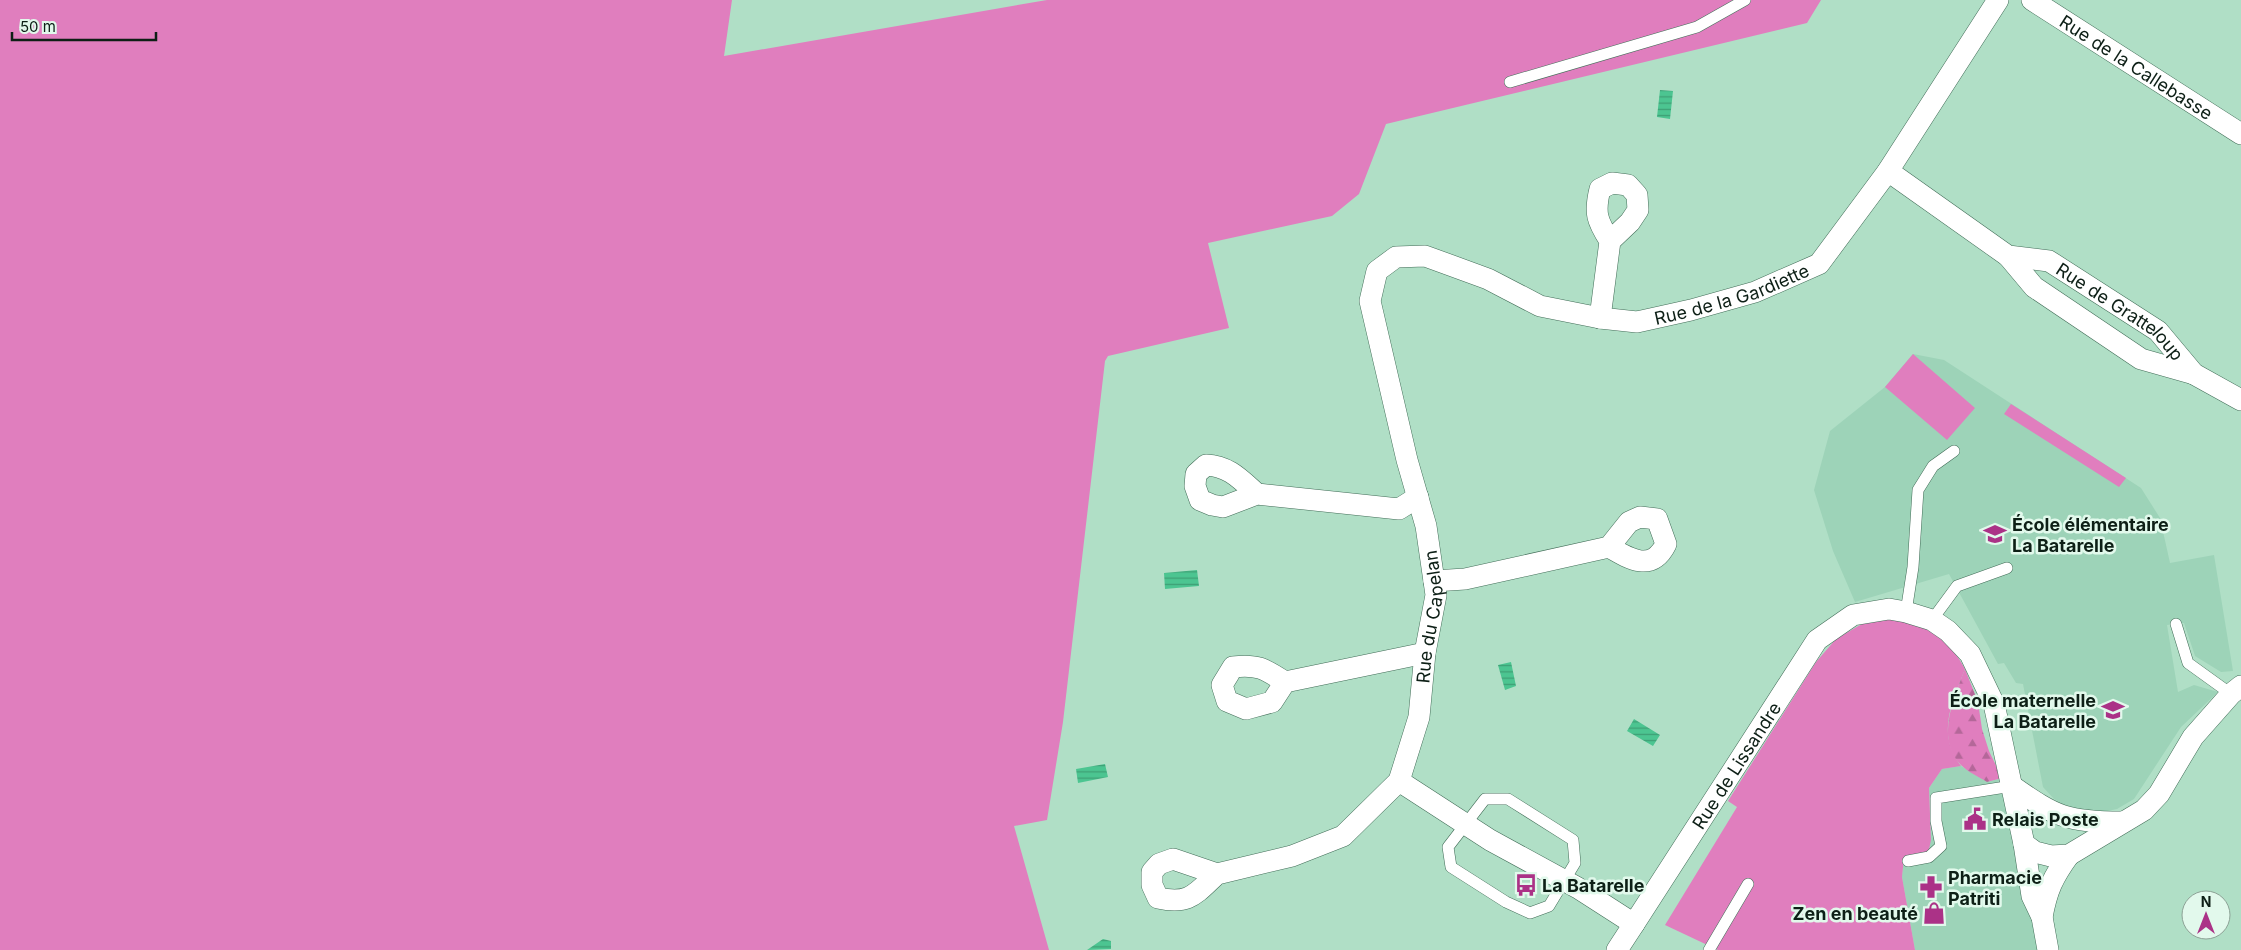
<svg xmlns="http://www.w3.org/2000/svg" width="2241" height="950" font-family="Inter,sans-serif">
  <defs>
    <pattern id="forest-firs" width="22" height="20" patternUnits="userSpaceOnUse" patternTransform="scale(1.25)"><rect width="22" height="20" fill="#e07ebe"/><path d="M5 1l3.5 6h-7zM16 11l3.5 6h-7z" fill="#b46799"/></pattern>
    <pattern id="water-rules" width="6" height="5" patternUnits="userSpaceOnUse" patternTransform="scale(1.25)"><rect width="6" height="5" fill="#4cc591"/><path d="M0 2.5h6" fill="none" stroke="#3e9f75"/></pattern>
  </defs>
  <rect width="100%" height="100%" fill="#b0dfc6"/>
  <path fill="#9dd3b8" d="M 1913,354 L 1944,360 L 2141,488 L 2160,518 L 2170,563 L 2214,555 L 2233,671 L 2221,672 L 2195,656 L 2184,623 L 2167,625 L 2178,692 L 2194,685 L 2218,692 L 2181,727 L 2134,799 L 2117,809 L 2098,813 L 2067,807 L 2054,799 L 2043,787 L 2023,684 L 2016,683 L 2004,663 L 1998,664 L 1949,574 L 1855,602 L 1833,551 L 1814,490 L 1830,431 L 1885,387 Z
    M 1961,766 L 1987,782 L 2002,778 L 2039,950 L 1915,950 L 1902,877 L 1904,857 L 1931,840 L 1929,788 L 1942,769 Z"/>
  <path fill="#e07ebe" d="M 0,0 L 732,0 L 724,56 L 1047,0 L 1821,0 L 1807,23 L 1386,124 L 1359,194 L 1332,216 L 1208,243 L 1229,328 L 1108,356 L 1105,361 L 1063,722 L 1047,820 L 1014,826 L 1049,950 L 0,950 Z
    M 1913,354 L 1975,408 L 1947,440 L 1885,387 Z
    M 2011,404 L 2126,478 L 2119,487 L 2004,414 Z
    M 1896,618 C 1929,628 1948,637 1965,669 C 1952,703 1936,733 1961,766 L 1942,769 L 1929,788 L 1931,840 L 1928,854 L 1904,858 L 1902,877 L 1915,950 L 1718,950 L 1665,925 L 1737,807 L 1728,801 L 1816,662 L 1836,639 L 1867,621 Z"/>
  <path fill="url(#forest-firs)" d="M 1965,669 L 1978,702 L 1982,729 L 1989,751 L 2002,778 L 1987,782 C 1979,777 1968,772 1961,765 C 1935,739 1954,697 1965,669 Z"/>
  <path fill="url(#water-rules)" d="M 1660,90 L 1673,91 L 1670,119 L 1657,117 Z
    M 1197,570 L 1199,586 L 1165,589 L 1164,573 Z
    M 1511,662 L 1516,686 L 1505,690 L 1498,665 Z
    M 1634,719 L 1660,735 L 1653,746 L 1627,731 Z
    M 1105,764 L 1108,777 L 1078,783 L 1076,769 Z
    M 1103,939 L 1111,941 L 1111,949 L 1087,950 Z"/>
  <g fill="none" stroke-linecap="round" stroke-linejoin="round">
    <defs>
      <path id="service" d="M 1510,82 L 1697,27 L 1745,0
        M 1906,612 L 1913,567 L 1918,490 L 1933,466 L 1954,451
        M 1932,620 L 1957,586 L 2007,568
        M 2176,624 L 2188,663 L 2231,694
        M 1485,799 L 1508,799 L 1573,840 L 1575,863 L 1549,906 L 1530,913 L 1506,902 L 1451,867 L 1448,847 Z
        M 1908,861 L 1929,857 L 1941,846 L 1936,821 L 1936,798 L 2012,786
        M 1709,950 L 1748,884"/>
      <g id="minor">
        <path id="s1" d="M 2032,0 L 2241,134"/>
        <path id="s2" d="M 1888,171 L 2008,256 L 2049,261 L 2158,331 L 2194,374 L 2241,400"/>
        <path d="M 2008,256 L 2034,287 L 2141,359 L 2194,374"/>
        <path d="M 1600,318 L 1610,241 L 1630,222 L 1638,210 L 1637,195 L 1628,185 L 1612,183 L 1600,189 C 1594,213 1597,221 1610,241"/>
        <path d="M 1257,494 C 1240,479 1229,466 1206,465 L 1196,474 L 1195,486 L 1200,500 L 1212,505 L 1223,507 L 1257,494 L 1399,509 L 1418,497"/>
        <path d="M 1434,581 L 1465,579 L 1609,547 L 1629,522 L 1640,517 L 1657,519 L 1666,544 C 1652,572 1631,560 1609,547"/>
        <path d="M 1285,682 C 1265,669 1258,664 1233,667 L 1222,685 L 1227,701 L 1246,709 L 1272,702 L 1285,682 L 1425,653"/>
        <path id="s3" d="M 1399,781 L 1490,840 L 1578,888 L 1634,924 L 1817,640 L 1853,615 L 1889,609 L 1906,612 L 1932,620 L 1948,631 L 1970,654 L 1994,704 L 2024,844 L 2035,852 L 2051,856 L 2069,855 L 2144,810 L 2159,794 L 2193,737 L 2231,694 L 2241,686"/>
        <path d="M 2012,786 C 2056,817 2067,822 2122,822"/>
        <path d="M 2024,844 L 2032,896 L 2042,917 L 2048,950"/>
        <path id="s4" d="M 1217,874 C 1195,894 1190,905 1158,898 L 1152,885 L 1152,872 L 1159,864 L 1173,859 L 1217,874 L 1292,856 L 1343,836 L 1399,781 L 1419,717 L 1425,653 L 1436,595 L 1426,526 L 1407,460 L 1370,301 L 1377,271 L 1396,257 L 1425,256 L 1488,279 L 1540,306 L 1600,318 L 1637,322 L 1691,310 L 1755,292 L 1819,264 L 1888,171 L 1998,0"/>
        <path d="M 2042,917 C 2047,890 2053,877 2069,855"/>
        <path d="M 1617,950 L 1634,924"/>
      </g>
    </defs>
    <use href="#service" stroke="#426d58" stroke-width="12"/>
    <use href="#minor" stroke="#426d58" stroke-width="22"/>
    <use href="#service" stroke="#fff" stroke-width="11"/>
    <use href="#minor" stroke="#fff" stroke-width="21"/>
  </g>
  <defs>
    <symbol id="school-bare" viewBox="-9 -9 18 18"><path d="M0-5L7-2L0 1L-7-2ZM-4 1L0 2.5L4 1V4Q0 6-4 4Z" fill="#ab3287" stroke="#e2f9ec" stroke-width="2.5" paint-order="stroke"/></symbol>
    <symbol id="civic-bare" viewBox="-9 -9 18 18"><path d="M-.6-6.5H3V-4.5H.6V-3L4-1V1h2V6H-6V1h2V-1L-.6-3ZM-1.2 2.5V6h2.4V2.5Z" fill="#ab3287" stroke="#e2f9ec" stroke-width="2.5" paint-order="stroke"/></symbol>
    <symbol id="bus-bare" viewBox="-9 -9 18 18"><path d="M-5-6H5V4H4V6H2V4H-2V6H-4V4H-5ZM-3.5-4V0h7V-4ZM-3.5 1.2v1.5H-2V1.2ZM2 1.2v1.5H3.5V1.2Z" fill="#ab3287" stroke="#e2f9ec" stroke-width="2.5" paint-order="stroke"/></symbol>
    <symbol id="pharmacy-bare" viewBox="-9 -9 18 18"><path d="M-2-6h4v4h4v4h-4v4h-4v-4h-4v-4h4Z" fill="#ab3287" stroke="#e2f9ec" stroke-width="2.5" paint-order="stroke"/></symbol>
    <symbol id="shop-bare" viewBox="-9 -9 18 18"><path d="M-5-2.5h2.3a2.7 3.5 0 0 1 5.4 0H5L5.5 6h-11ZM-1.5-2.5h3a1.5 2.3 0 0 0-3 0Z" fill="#ab3287" stroke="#e2f9ec" stroke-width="2.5" paint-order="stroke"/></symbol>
  </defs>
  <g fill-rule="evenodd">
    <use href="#school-bare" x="1979" y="518" width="32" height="32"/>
    <use href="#school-bare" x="2097" y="694" width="32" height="32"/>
    <use href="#civic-bare" x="1959" y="803" width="32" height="32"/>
    <use href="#bus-bare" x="1510" y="869" width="32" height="32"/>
    <use href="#pharmacy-bare" x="1915" y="871" width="32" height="32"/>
    <use href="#shop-bare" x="1918" y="897" width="32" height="32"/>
  </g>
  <g text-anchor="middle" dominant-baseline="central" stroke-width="5" stroke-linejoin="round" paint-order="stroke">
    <g font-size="18" fill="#0d1f16" stroke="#e2f9ec">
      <text stroke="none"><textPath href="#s1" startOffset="124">Rue de la Callebasse</textPath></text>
      <text stroke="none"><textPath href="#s4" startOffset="1276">Rue de la Gardiette</textPath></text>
      <text stroke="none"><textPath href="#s2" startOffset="276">Rue de Gratteloup</textPath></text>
      <text stroke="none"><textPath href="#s4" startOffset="546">Rue du Capelan</textPath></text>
      <text stroke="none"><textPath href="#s3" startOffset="464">Rue de Lissandre</textPath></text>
    </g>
    <g font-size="18" font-weight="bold" fill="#0d1f16" stroke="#e2f9ec" text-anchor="start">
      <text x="2012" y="524">École élémentaire<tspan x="2012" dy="21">La Batarelle</tspan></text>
      <text x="2096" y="700" text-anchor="end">École maternelle<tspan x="2096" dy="21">La Batarelle</tspan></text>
      <text x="1992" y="819">Relais Poste</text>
      <text x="1948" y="877">Pharmacie<tspan x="1948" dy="21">Patriti</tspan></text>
      <text x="1542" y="885">La Batarelle</text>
      <text x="1918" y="913" text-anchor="end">Zen en beauté</text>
    </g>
  </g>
  <g transform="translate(2206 915)"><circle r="24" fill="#e2f9ec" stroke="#8da296"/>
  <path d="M0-4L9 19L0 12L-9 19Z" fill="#ab3287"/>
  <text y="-8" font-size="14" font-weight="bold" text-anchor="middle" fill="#0d1f16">N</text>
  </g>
  <path d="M12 32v8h144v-8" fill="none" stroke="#0d1f16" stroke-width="2.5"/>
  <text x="20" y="32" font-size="15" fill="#0d1f16" stroke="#e2f9ec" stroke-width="4" paint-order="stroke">50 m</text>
</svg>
